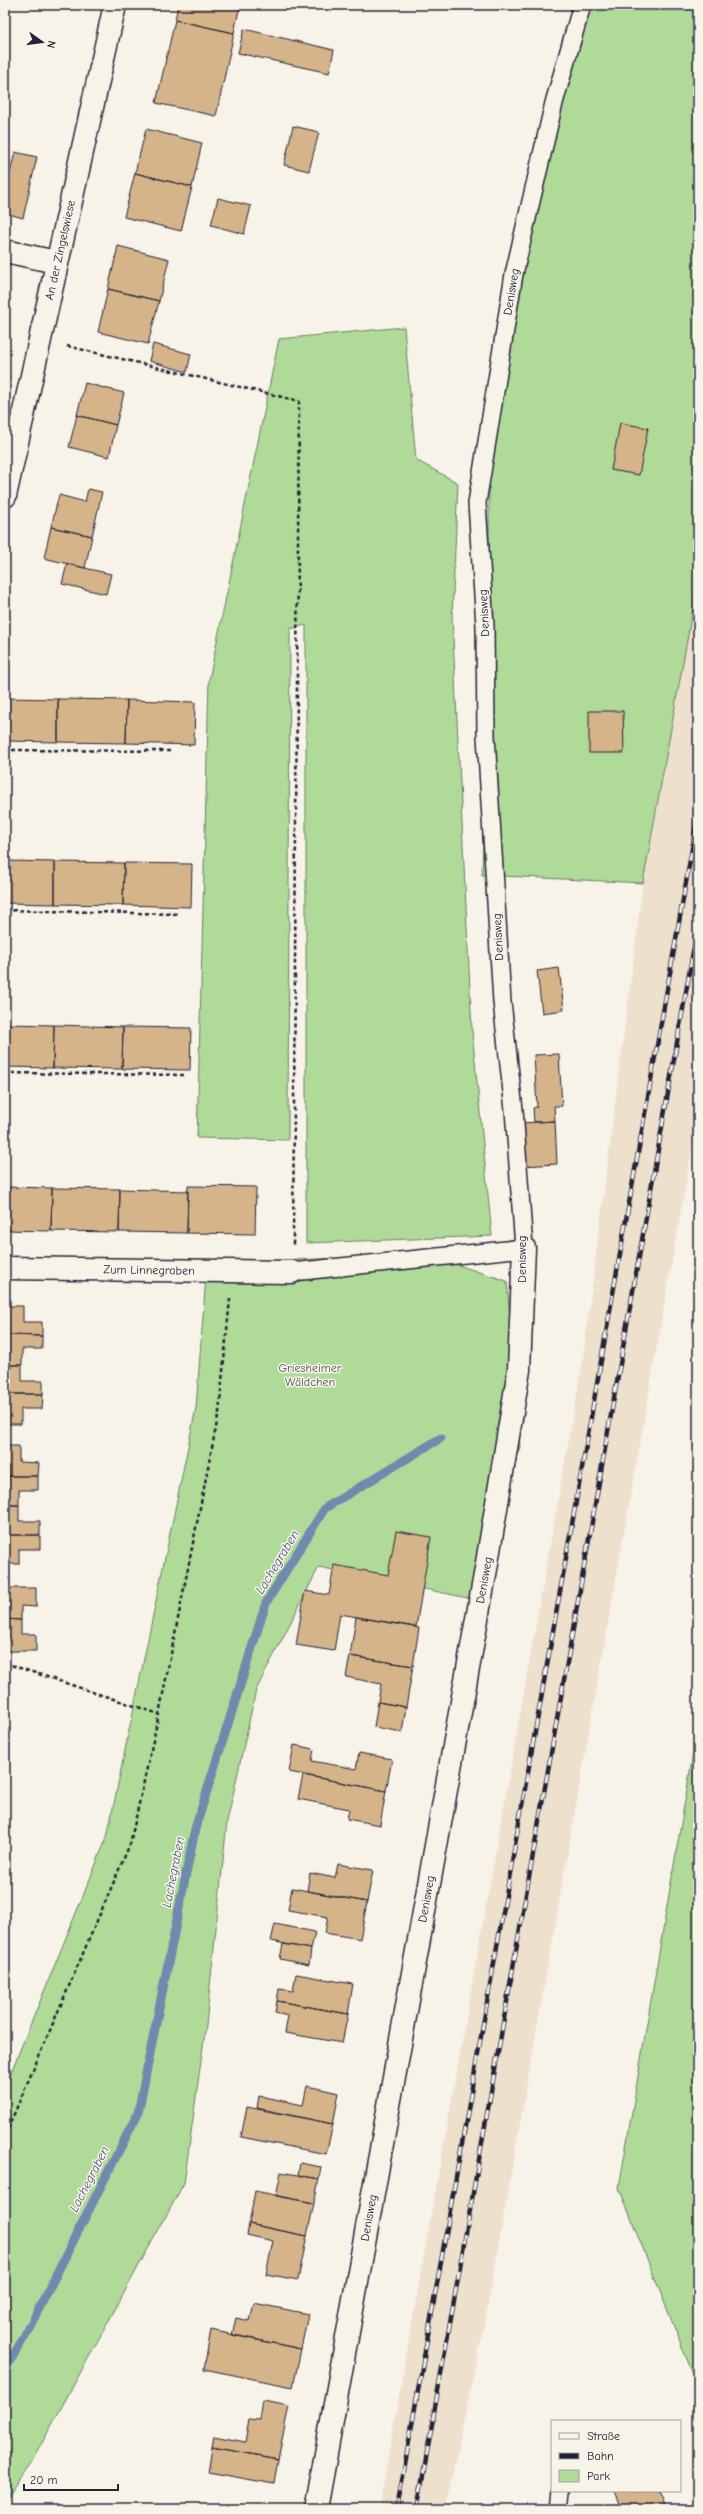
<svg xmlns="http://www.w3.org/2000/svg" width="703" height="2514" font-family="'Comic Neue',sans-serif">
  <rect width="100%" height="100%" fill="#f7f3e8"/>
  <filter id="ink" filterUnits="userSpaceOnUse"><feTurbulence type="fractalNoise" baseFrequency=".025" numOctaves="2"/><feDisplacementMap in="SourceGraphic" scale="8" xChannelSelector="R" yChannelSelector="G"/><feConvolveMatrix kernelMatrix="1 2 1 2 8 2 1 2 1" color-interpolation-filters="sRGB"/></filter>
  <g filter="url(#ink)">
    <path fill="#ede0cc" d="M 698,580 L 698,1114 L 486,2316 L 445,2509 L 379,2509 L 582,1365 L 643,883 Z"/>
    <path fill="#b0da97" stroke="#697e69" d="M 585,5 L 698,5 L 698,580 L 643,883 L 482,875 L 489,610 L 489,483 L 528,246 Z
      M 404,327 L 416,460 L 458,483 L 452,616 L 472,1031 L 492,1236 L 306,1243 L 306,625 L 290,629 L 288,1140 L 197,1138 L 209,680 L 279,339 Z
      M 427,1255 L 507,1281 L 520,1446 L 482,1601 L 319,1567 L 256,1690 L 227,1822 L 206,2025 L 184,2183 L 31,2463 L 5,2501 L 5,2087 L 107,1837 L 196,1408 L 207,1263 Z
      M 698,1724 L 698,2387 L 619,2188 Z"/>
    <g fill="none" stroke-linecap="round" stroke-linejoin="round">
      <path stroke="#6f89af" stroke-width="9" d="M 5,2369 L 25,2336 L 138,2113 L 195,1829 L 266,1603 L 325,1508 L 441,1438"/>
    </g>
    <path fill="#d6b489" stroke="#22223b" d="M 178,5 L 240,5 L 234,33 L 175,20 Z
      M 175,20 L 234,33 L 216,116 L 156,103 Z
      M 244,29 L 334,50 L 329,73 L 238,53 Z
      M 293,126 L 319,132 L 309,171 L 284,165 Z
      M 146,129 L 202,143 L 192,187 L 135,173 Z
      M 15,152 L 37,157 L 23,218 L 5,213 L 5,172 L 10,173 Z
      M 135,173 L 192,187 L 181,231 L 124,217 Z
      M 218,198 L 251,206 L 244,234 L 211,225 Z
      M 118,246 L 169,259 L 159,301 L 108,289 Z
      M 108,289 L 159,301 L 148,344 L 98,332 Z
      M 153,344 L 191,354 L 187,372 L 149,361 Z
      M 85,383 L 124,393 L 116,425 L 77,415 Z
      M 77,415 L 116,425 L 109,457 L 69,447 Z
      M 620,423 L 648,428 L 639,475 L 611,470 Z
      M 88,489 L 102,492 L 92,536 L 51,527 L 59,495 L 85,502 Z
      M 51,527 L 92,536 L 85,568 L 44,558 Z
      M 67,564 L 111,574 L 106,594 L 62,584 Z
      M 5,698 L 58,699 L 58,742 L 5,741 Z
      M 58,699 L 127,700 L 126,743 L 58,742 Z
      M 127,700 L 195,702 L 194,745 L 126,743 Z
      M 589,711 L 623,711 L 624,753 L 589,753 Z
      M 5,861 L 55,862 L 55,904 L 5,903 Z
      M 55,862 L 124,863 L 123,905 L 55,904 Z
      M 124,863 L 192,864 L 191,907 L 123,905 Z
      M 559,968 L 564,1010 L 542,1013 L 537,971 Z
      M 5,1024 L 54,1025 L 53,1068 L 5,1067 Z
      M 54,1025 L 123,1027 L 122,1069 L 53,1068 Z
      M 123,1027 L 191,1028 L 190,1070 L 122,1069 Z
      M 559,1054 L 562,1106 L 554,1106 L 555,1121 L 534,1122 L 533,1108 L 537,1107 L 534,1055 Z
      M 555,1121 L 557,1164 L 523,1166 L 521,1123 Z
      M 188,1186 L 256,1187 L 255,1234 L 187,1233 Z
      M 5,1187 L 52,1188 L 51,1231 L 5,1230 Z
      M 52,1188 L 120,1189 L 119,1232 L 51,1231 Z
      M 120,1189 L 188,1191 L 187,1233 L 119,1232 Z
      M 5,1306 L 23,1306 L 23,1322 L 42,1322 L 42,1336 L 5,1335 Z
      M 5,1335 L 42,1336 L 42,1349 L 22,1349 L 22,1365 L 5,1365 Z
      M 5,1365 L 22,1365 L 22,1381 L 43,1381 L 43,1394 L 5,1394 Z
      M 5,1394 L 43,1394 L 42,1409 L 21,1409 L 21,1424 L 5,1424 Z
      M 5,1446 L 19,1446 L 19,1462 L 39,1463 L 38,1476 L 5,1476 Z
      M 5,1476 L 38,1476 L 38,1490 L 19,1490 L 19,1505 L 5,1505 Z
      M 5,1505 L 19,1505 L 19,1521 L 40,1521 L 40,1535 L 5,1535 Z
      M 396,1531 L 431,1537 L 416,1627 L 340,1614 L 334,1651 L 296,1645 L 305,1591 L 329,1595 L 334,1565 L 388,1575 Z
      M 5,1535 L 40,1535 L 40,1549 L 19,1549 L 19,1564 L 5,1564 Z
      M 5,1588 L 36,1588 L 36,1607 L 21,1606 L 21,1620 L 5,1619 Z
      M 356,1617 L 419,1628 L 413,1666 L 350,1656 Z
      M 5,1619 L 21,1620 L 21,1634 L 36,1634 L 36,1651 L 5,1651 Z
      M 350,1656 L 413,1666 L 406,1707 L 378,1702 L 381,1684 L 346,1677 Z
      M 378,1702 L 406,1707 L 402,1732 L 374,1727 Z
      M 294,1745 L 314,1749 L 312,1761 L 356,1769 L 359,1753 L 392,1759 L 386,1791 L 289,1772 Z
      M 303,1775 L 386,1791 L 380,1825 L 347,1819 L 349,1809 L 298,1799 Z
      M 338,1864 L 373,1870 L 367,1902 L 307,1891 L 310,1873 L 335,1878 Z
      M 292,1888 L 367,1902 L 360,1939 L 325,1933 L 328,1917 L 288,1910 Z
      M 275,1924 L 315,1932 L 311,1949 L 271,1941 Z
      M 283,1944 L 311,1949 L 309,1965 L 280,1959 Z
      M 296,1974 L 353,1984 L 348,2014 L 277,2001 L 279,1989 L 293,1991 Z
      M 277,2001 L 348,2014 L 342,2043 L 285,2033 L 288,2016 L 275,2013 Z
      M 307,2086 L 339,2093 L 333,2124 L 257,2108 L 259,2096 L 303,2105 Z
      M 247,2107 L 333,2124 L 326,2154 L 241,2137 Z
      M 300,2163 L 321,2167 L 319,2179 L 298,2175 Z
      M 281,2172 L 319,2179 L 314,2203 L 276,2196 Z
      M 255,2191 L 314,2203 L 307,2236 L 249,2224 Z
      M 249,2224 L 307,2236 L 298,2280 L 266,2274 L 273,2241 L 247,2235 Z
      M 254,2303 L 308,2314 L 301,2349 L 232,2335 L 236,2318 L 250,2321 Z
      M 211,2330 L 301,2349 L 293,2387 L 204,2369 Z
      M 263,2401 L 289,2406 L 278,2459 L 212,2447 L 214,2436 L 245,2442 L 249,2419 L 260,2420 Z
      M 212,2447 L 278,2459 L 274,2484 L 208,2472 Z
      M 614,2491 L 659,2491 L 665,2505 L 654,2509 L 621,2509 Z"/>
    <g fill="none" stroke-linecap="round" stroke-linejoin="round">
      <defs>
        <g id="lane">
          <path id="s1" d="M 292,1272 L 524,1248 L 514,1110 L 502,1002 L 486,736 L 485,626 L 477,503 L 514,274 L 554,103 L 582,5"/>
          <path d="M 559,2509 L 561,2491"/>
        </g>
        <g id="street">
          <path d="M 5,251 L 56,262"/>
          <path id="s2" d="M 5,496 L 115,5"/>
          <path id="s3" d="M 5,1268 L 292,1272"/>
          <path id="s4" d="M 316,2509 L 486,1569 L 519,1370 L 524,1248"/>
        </g>
      </defs>
      <use href="#lane" stroke="#22223b" stroke-width="20"/>
      <use href="#street" stroke="#22223b" stroke-width="25"/>
      <path stroke="#22223b" stroke-width="2.5" stroke-dasharray="4 3" stroke-linecap="butt" d="M 67,346 L 299,401 L 293,1245
        M 5,750 L 171,751
        M 5,910 L 179,914
        M 5,1073 L 187,1075
        M 5,1663 L 159,1714
        M 5,2135 L 130,1844 L 159,1714 L 219,1412 L 230,1299"/>
      <use href="#lane" stroke="#f7f3e8" stroke-width="17"/>
      <use href="#street" stroke="#f7f3e8" stroke-width="22"/>
      <defs>
        <path id="rail" d="M 397,2509 L 698,815
          M 417,2509 L 698,924"/>
      </defs>
      <use href="#rail" stroke="#22223b" stroke-width="4.5"/>
      <use href="#rail" stroke="#f7f3e8" stroke-width="3" stroke-dasharray="9" stroke-linecap="butt"/>
    </g>
  </g>
  <g text-anchor="middle" dominant-baseline="central" stroke-width="3" stroke-linejoin="round" paint-order="stroke">
    <g font-size="12" fill="#22223b" stroke="#f7f3e8">
      <text stroke="none"><textPath href="#s2" startOffset="252">An der Zingelswiese</textPath></text>
      <text stroke="none"><textPath href="#s1" startOffset="1194">Denisweg</textPath></text>
      <text transform="translate(484 613) rotate(-93)">Denisweg</text>
      <text transform="translate(498 937) rotate(-93)">Denisweg</text>
      <text transform="translate(522 1259) rotate(-90)">Denisweg</text>
      <text stroke="none"><textPath href="#s3" startOffset="144">Zum Linnegraben</textPath></text>
      <text stroke="none"><textPath href="#s4" startOffset="944">Denisweg</textPath></text>
      <text stroke="none"><textPath href="#s4" startOffset="620">Denisweg</textPath></text>
      <text stroke="none"><textPath href="#s4" startOffset="296">Denisweg</textPath></text>
    </g>
    <g font-size="12" fill="#4d5957" stroke="#f7f3e8">
      <text x="310" y="1368">Griesheimer<tspan x="310" dy="14">Wäldchen</tspan></text>
    </g>
    <g font-size="13" font-style="italic" fill="#485675" stroke="#f7f3e8">
      <text transform="translate(277 1562) rotate(-59)">Lachegraben</text>
      <text transform="translate(173 1872) rotate(-79)">Lachegraben</text>
      <text transform="translate(89 2179) rotate(-63)">Lachegraben</text>
    </g>
  </g>
  <rect width="703" height="2514" fill="none" stroke="#f7f3e8" stroke-width="20"/>
  <rect x="10" y="10" width="683" height="2494" fill="none" stroke="#22223b" stroke-width="1.5" filter="url(#ink)"/>
  <rect x="551" y="2420" width="130" height="72" fill="#f7f3e8" stroke="#a29fa3"/>
  <rect x="559" y="2433" width="20" height="6" fill="#f7f3e8" stroke="#a29fa3"/>
  <text x="587" y="2440" font-size="12" fill="#22223b">Straße</text>
  <rect x="559" y="2453" width="20" height="6" fill="#22223b" stroke="#a29fa3"/>
  <text x="587" y="2460" font-size="12" fill="#22223b">Bahn</text>
  <rect x="559" y="2470" width="20" height="12" fill="#b0da97" stroke="#a29fa3"/>
  <text x="587" y="2480" font-size="12" fill="#22223b">Park</text>
  <g transform="translate(42 42) rotate(104)" stroke="#f7f3e8" stroke-width="3" paint-order="stroke">
  <path d="M0-3L7 15L0 10L-7 15Z" fill="#22223b"/>
  <text y="-6" font-size="11" font-weight="bold" text-anchor="middle" fill="#22223b">N</text>
  </g>
  <path d="M24 2484v6h94v-6" fill="none" stroke="#22223b" stroke-width="2"/>
  <text x="30" y="2484" font-size="12" fill="#22223b" stroke="#f7f3e8" stroke-width="3" paint-order="stroke">20 m</text>
</svg>
